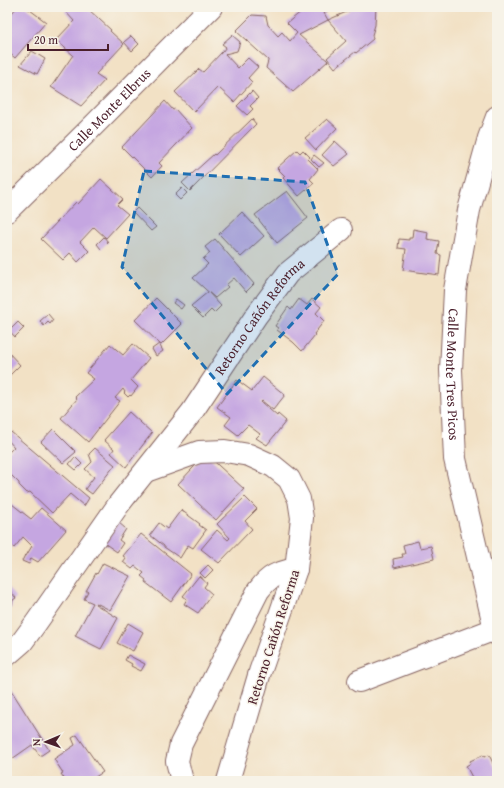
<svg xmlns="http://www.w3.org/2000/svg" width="504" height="788" font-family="'Gentium Book Plus',serif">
  <rect width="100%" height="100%" fill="#f7f3e8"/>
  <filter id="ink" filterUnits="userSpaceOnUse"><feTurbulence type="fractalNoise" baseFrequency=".025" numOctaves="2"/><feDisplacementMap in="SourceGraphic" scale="8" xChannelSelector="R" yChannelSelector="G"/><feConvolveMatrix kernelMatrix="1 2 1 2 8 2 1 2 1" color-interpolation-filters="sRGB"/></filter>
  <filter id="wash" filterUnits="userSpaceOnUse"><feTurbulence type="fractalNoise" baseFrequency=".012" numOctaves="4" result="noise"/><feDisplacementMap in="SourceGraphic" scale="16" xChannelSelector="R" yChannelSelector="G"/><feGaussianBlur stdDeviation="0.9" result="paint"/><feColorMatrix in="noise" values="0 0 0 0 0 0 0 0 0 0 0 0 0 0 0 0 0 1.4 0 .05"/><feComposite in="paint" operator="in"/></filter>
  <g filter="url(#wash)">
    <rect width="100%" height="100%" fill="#f2e1c5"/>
    <g id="blocks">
      <path fill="#c5a6e1" d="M 17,7 L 26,7 L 46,22 L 15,58 L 7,51 L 7,19 Z
        M 69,7 L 91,7 L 88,9 L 111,30 L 110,31 L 124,44 L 96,74 L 105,80 L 81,106 L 51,87 L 73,55 L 56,40 L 74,21 L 65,11 Z
        M 307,7 L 334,7 L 324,13 L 328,20 L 358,7 L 376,7 L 375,25 L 372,35 L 373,39 L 356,53 L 355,52 L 335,68 L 327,58 L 346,41 L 328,20 L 299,35 L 328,61 L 293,92 L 266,68 L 268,61 L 268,60 L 236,31 L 252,15 L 266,16 L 268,25 L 278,36 L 282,32 L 290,41 L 297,33 L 287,23 Z
        M 232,35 L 240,42 L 237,51 L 225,54 L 238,68 L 248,58 L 258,67 L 248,78 L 252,82 L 234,102 L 218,87 L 194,112 L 175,92 L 199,69 L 203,72 L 222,52 L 226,47 L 222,44 Z
        M 131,36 L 139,44 L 132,51 L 124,42 Z
        M 32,51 L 45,59 L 37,74 L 20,65 Z
        M 252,91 L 258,98 L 250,106 L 253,109 L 247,115 L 237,106 Z
        M 165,101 L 173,110 L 175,109 L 192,128 L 159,163 L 162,166 L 152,177 L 122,147 Z
        M 252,119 L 256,124 L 190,191 L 182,183 L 214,154 L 215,155 Z
        M 327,119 L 337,128 L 316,150 L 305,138 Z
        M 335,141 L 349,154 L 334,166 L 322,155 Z
        M 297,150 L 300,153 L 303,150 L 310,157 L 308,159 L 318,169 L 310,179 L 314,183 L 299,196 L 283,178 L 285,176 L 277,168 Z
        M 314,155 L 324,163 L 319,167 L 311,159 Z
        M 101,179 L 123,199 L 117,205 L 128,214 L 106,238 L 94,227 L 80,242 L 89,251 L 78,262 L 70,253 L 63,260 L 41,239 L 76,202 L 78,204 Z
        M 182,188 L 187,193 L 180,200 L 175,195 Z
        M 287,191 L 308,218 L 277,243 L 255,215 Z
        M 137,208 L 156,227 L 151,231 L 133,212 Z
        M 242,212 L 264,236 L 241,257 L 219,234 Z
        M 413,229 L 428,232 L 427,239 L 439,241 L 437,254 L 441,255 L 439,275 L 403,270 L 406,249 L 398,248 L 399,239 L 409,240 L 409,238 L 412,238 Z
        M 104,237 L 108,242 L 101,249 L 97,244 Z
        M 215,239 L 254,284 L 246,292 L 234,278 L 226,285 L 228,287 L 215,298 L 193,278 L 208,264 L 203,259 L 210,253 L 205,247 Z
        M 208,292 L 221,306 L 214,313 L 211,310 L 203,318 L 191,306 Z
        M 156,298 L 182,324 L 161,345 L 135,320 Z
        M 176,299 L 184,305 L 181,309 L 173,303 Z
        M 299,299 L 307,305 L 312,299 L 321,307 L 316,313 L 324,321 L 314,334 L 315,335 L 302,351 L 293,342 L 277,330 L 278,328 L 275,326 L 288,307 L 291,310 Z
        M 48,314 L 53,320 L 50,324 L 48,322 L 44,326 L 40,321 Z
        M 18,322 L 24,328 L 15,337 L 7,328 L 10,325 L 12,328 Z
        M 110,344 L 123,355 L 133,344 L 149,358 L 131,380 L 138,387 L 131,396 L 130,395 L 128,397 L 124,393 L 125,392 L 123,389 L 115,398 L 120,401 L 88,442 L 61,418 L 77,399 L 75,397 L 94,379 L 86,373 Z
        M 159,344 L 163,351 L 156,356 L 152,349 Z
        M 7,351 L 20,365 L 7,378 Z
        M 263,377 L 285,395 L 273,410 L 262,401 L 261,402 L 277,416 L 278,414 L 286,421 L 267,445 L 256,438 L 260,434 L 248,425 L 238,435 L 225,425 L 231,417 L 217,407 L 237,380 L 252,391 Z
        M 129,412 L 152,433 L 126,467 L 111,453 L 114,449 L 104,440 Z
        M 53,429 L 76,452 L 63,463 L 41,442 Z
        M 11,432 L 89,498 L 84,506 L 70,494 L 52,513 L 30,492 L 27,493 L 19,485 L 19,483 L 8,472 L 7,473 L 7,454 L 14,447 L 7,439 L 7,435 Z
        M 95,448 L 115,465 L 92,494 L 85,489 L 94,477 L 85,469 L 92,462 L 89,454 Z
        M 206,454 L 244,489 L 216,520 L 178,484 Z
        M 75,457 L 82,464 L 76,470 L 69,464 Z
        M 245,497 L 257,509 L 245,521 L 252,529 L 219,563 L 201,549 L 217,530 L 228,540 L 230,538 L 217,524 Z
        M 12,504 L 31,519 L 41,508 L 66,530 L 38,562 L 31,558 L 29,564 L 22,561 L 25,555 L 26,556 L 32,546 L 23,537 L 14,548 L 7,541 L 7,509 Z
        M 181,510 L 200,524 L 199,525 L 206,530 L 193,548 L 188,545 L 180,558 L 164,547 L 164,546 L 150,535 L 159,523 L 167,529 Z
        M 118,522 L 126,529 L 119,540 L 123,543 L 117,552 L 104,543 Z
        M 141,534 L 191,574 L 171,602 L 145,582 L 146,580 L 141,576 L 144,573 L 135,566 L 132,569 L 123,562 L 126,558 L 123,556 Z
        M 418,541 L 420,548 L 431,546 L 434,559 L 394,568 L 393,559 L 403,557 L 402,554 L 405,554 L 403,545 Z
        M 103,563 L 130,576 L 110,610 L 96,603 L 95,604 L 118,618 L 101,649 L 75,636 L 93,603 L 84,599 L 88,591 L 86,591 L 96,573 L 97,574 Z
        M 208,565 L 213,570 L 205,578 L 200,573 Z
        M 199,576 L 207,583 L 204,587 L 212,594 L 198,613 L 184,604 L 187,599 L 183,596 Z
        M 7,587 L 16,598 L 13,600 L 11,608 L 7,611 Z
        M 128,623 L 143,632 L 133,651 L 117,643 Z
        M 128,655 L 145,664 L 141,671 L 131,666 L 132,664 L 125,660 Z
        M 11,690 L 49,750 L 40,756 L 32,745 L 12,759 L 7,752 L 7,693 Z
        M 77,735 L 103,772 L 89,781 L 66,781 L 61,774 L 63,773 L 54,759 L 75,745 L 72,738 Z
        M 483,755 L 484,757 L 489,755 L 497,771 L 497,781 L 474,781 L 466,766 L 471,763 L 470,761 Z"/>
    </g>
  </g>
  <g filter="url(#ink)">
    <use href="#blocks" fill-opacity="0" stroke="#856361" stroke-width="1"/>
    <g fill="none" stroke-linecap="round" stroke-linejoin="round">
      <defs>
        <g id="minor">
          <path id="s1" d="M 497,117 L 489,138 L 469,210 L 455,290 L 451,370 L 455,459 L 495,629 L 497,634"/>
          <path id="s2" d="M 7,211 L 94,125 L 211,7"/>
          <path d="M 146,471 L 199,452 L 225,451 L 249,455 L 273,466 L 289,479 L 299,499 L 302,518 L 296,569 L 260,672 L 228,781"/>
          <path id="s3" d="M 7,655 L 22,642 L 36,623 L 119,504 L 192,412 L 256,316 L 288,273 L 341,230"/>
          <path d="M 359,681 L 495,629"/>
          <path d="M 182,781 L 177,761 L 181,744 L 258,591 C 270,575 277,573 296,569"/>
        </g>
      </defs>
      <use href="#minor" stroke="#856361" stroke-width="24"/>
      <use href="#minor" stroke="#fff" stroke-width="22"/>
    </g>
  </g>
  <path fill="#1f6fb2" fill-opacity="0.2" stroke="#1f6fb2" stroke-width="3" stroke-dasharray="8 5" stroke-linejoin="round" d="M 144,171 L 305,182 L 338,274 L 227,394 L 122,267 Z"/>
  <g text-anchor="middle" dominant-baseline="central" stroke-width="3" stroke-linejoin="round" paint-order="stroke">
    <g font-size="14" fill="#4a1f2b" stroke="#f7f3e8">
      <text stroke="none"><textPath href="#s2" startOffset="144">Calle Monte Elbrus</textPath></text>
      <text stroke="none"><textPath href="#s3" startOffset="423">Retorno Cañón Reforma</textPath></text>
      <text stroke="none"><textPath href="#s1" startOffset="263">Calle Monte Tres Picos</textPath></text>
      <text transform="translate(273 637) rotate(-72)">Retorno Cañón Reforma</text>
    </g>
  </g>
  <rect width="504" height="788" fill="none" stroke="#f7f3e8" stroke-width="24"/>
  <g transform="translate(46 742) rotate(268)" stroke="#f7f3e8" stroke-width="3" paint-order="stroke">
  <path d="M0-3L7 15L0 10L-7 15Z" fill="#4a1f2b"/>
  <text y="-6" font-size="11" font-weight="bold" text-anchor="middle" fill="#4a1f2b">N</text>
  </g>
  <path d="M28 44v6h80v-6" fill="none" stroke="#4a1f2b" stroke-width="2"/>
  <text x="34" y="44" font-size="12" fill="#4a1f2b" stroke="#f7f3e8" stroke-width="3" paint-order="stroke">20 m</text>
</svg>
